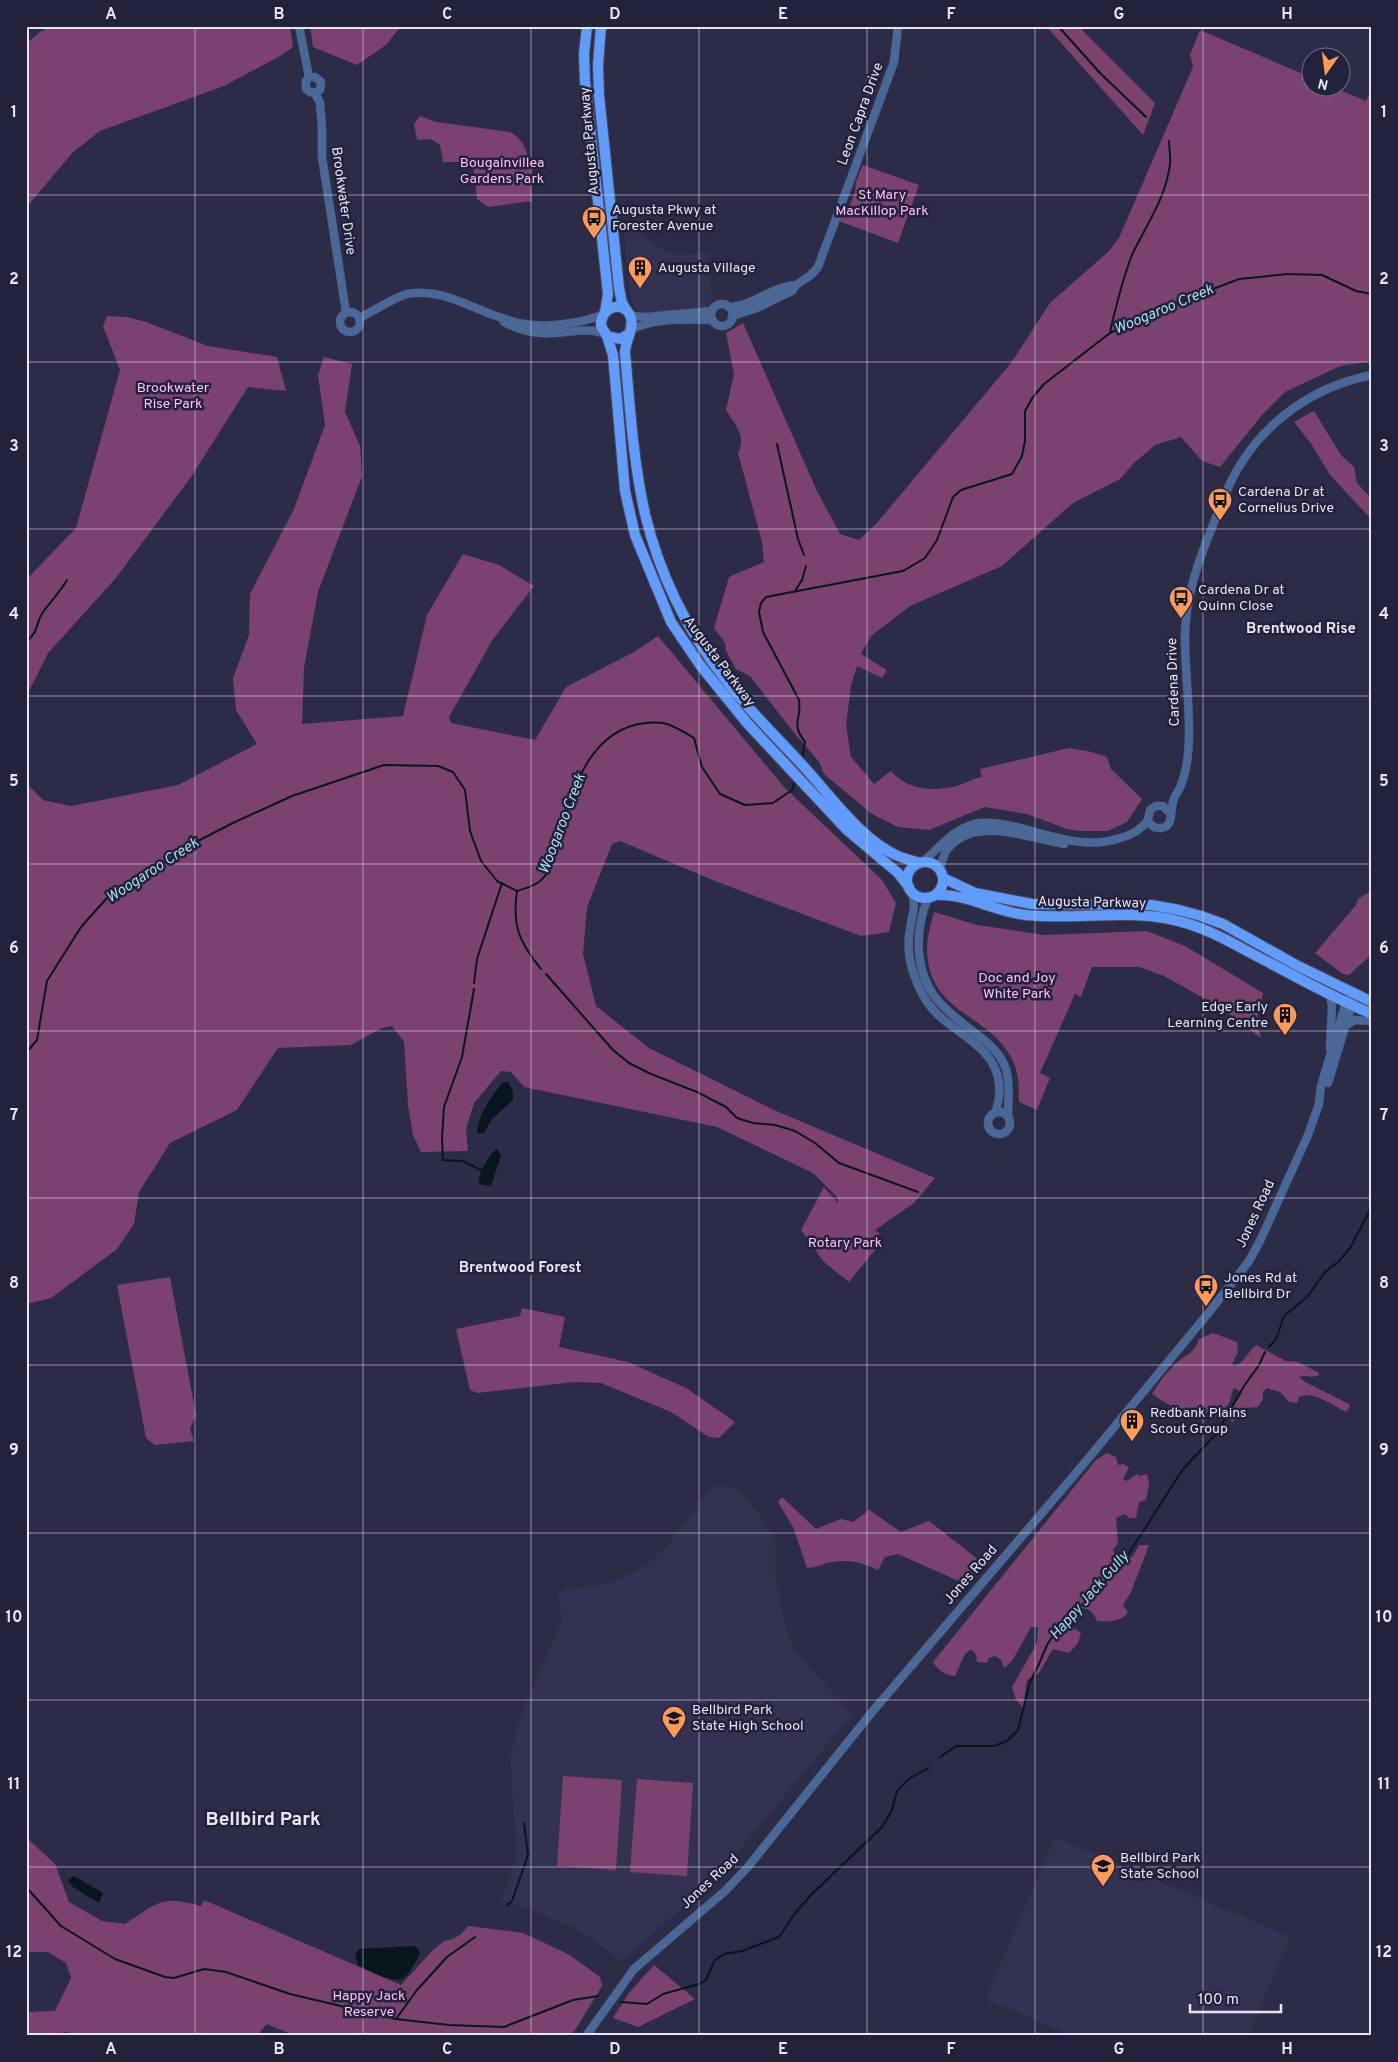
<svg xmlns="http://www.w3.org/2000/svg" width="1398" height="2062" font-family="Overpass,sans-serif">
  <rect width="100%" height="100%" fill="#2d2c46"/>
  <path fill="#343253" d="M 623,223 L 636,223 L 637,231 L 660,248 L 673,255 L 708,253 L 712,300 L 705,309 L 664,313 L 639,312 L 634,308 L 631,299 Z
    M 714,1485 L 737,1489 L 759,1514 L 775,1542 L 775,1577 L 785,1624 L 794,1651 L 853,1714 L 717,1877 L 622,1961 L 577,1929 L 518,1905 L 502,1901 L 517,1856 L 510,1759 L 520,1719 L 562,1620 L 557,1591 L 610,1583 L 644,1567 L 666,1547 Z
    M 1055,1837 L 1290,1937 L 1248,2036 L 1073,2036 L 986,1999 Z"/>
  <path fill="#79436d" d="M 53,26 L 290,26 L 293,47 L 280,56 L 224,86 L 100,131 L 73,152 L 26,208 L 26,44 L 41,31 Z
    M 310,26 L 401,26 L 386,45 L 357,65 L 313,47 Z
    M 1046,26 L 1084,26 L 1083,31 L 1155,103 L 1143,135 Z
    M 1200,30 L 1310,77 L 1310,88 L 1335,88 L 1366,101 L 1372,88 L 1372,361 L 1340,366 L 1285,392 L 1262,415 L 1220,467 L 1202,461 L 1181,437 L 1155,445 L 1133,464 L 1120,479 L 1073,503 L 1002,566 L 910,606 L 871,636 L 861,654 L 887,670 L 882,678 L 857,666 L 851,685 L 846,725 L 851,757 L 874,784 L 891,771 C 907,790 933,792 956,786 C 965,784 973,778 982,777 L 980,769 L 1069,748 L 1092,752 L 1107,757 L 1111,769 L 1142,799 L 1127,822 L 1108,831 L 1080,831 L 1067,829 L 1027,814 L 985,807 L 929,830 L 898,827 L 872,814 L 824,774 L 819,762 L 791,729 L 750,676 L 736,669 L 726,651 L 725,643 L 714,628 L 729,577 L 764,562 L 762,542 L 738,453 C 747,436 735,425 726,410 L 734,374 L 726,333 L 743,323 L 817,491 L 840,534 L 859,540 L 876,524 L 1011,363 L 1050,303 L 1108,252 L 1119,238 L 1193,67 L 1190,55 Z
    M 420,116 L 436,122 L 510,132 C 534,145 530,176 532,201 L 488,207 L 477,199 L 473,162 L 443,162 L 440,145 L 431,139 L 417,140 L 414,124 Z
    M 863,165 L 919,185 L 898,243 L 839,221 L 841,213 L 849,207 L 855,192 L 856,181 Z
    M 107,316 L 127,317 L 146,322 L 208,346 L 277,357 L 286,391 L 248,387 L 191,477 L 116,578 L 48,653 L 26,697 L 26,580 L 76,528 L 120,370 L 103,326 Z
    M 324,357 L 352,364 L 345,412 L 360,446 L 362,476 L 318,592 L 304,668 L 302,724 L 403,716 L 427,615 L 463,554 L 499,565 L 534,586 L 493,639 L 449,717 L 451,723 L 535,740 L 566,687 L 634,652 L 658,636 L 764,763 L 785,788 L 882,880 L 896,903 L 889,932 L 861,936 L 715,881 L 620,841 L 612,844 L 587,907 L 583,954 L 596,1006 L 649,1048 L 774,1110 L 935,1178 L 914,1203 L 875,1230 L 879,1233 L 879,1245 L 849,1282 L 824,1262 L 801,1230 L 824,1187 L 838,1203 L 837,1197 L 813,1173 L 717,1127 L 524,1087 L 511,1072 L 501,1071 L 474,1103 L 466,1129 L 468,1151 L 421,1152 L 413,1135 L 408,1105 L 404,1042 L 392,1026 L 382,1028 L 351,1045 L 278,1048 L 237,1110 L 170,1143 L 139,1192 L 134,1224 L 117,1249 L 51,1298 L 26,1304 L 26,783 L 43,800 L 71,806 L 178,785 L 257,744 L 236,710 L 233,678 L 249,635 L 250,594 L 294,509 L 325,425 L 318,375 Z
    M 1314,411 L 1341,455 L 1354,467 L 1357,483 L 1372,499 L 1372,520 L 1330,475 L 1312,445 L 1294,422 Z
    M 1372,890 L 1372,957 L 1369,957 L 1349,975 L 1343,974 L 1315,953 L 1356,905 L 1358,899 Z
    M 934,912 L 977,925 L 1044,935 L 1147,931 L 1185,946 L 1263,993 L 1256,1022 L 1261,1038 L 1220,1007 L 1164,976 L 1139,967 L 1092,967 L 1081,997 L 1075,994 L 1040,1073 L 1050,1078 L 1037,1110 L 1019,1102 C 1019,1085 1019,1069 1009,1054 C 984,1012 928,1012 927,949 C 927,937 931,924 934,912 Z
    M 170,1277 L 196,1415 L 190,1429 L 194,1441 L 155,1445 L 146,1438 L 117,1285 Z
    M 522,1308 L 565,1317 L 559,1347 L 628,1362 L 686,1388 L 735,1422 L 719,1438 L 709,1437 L 671,1412 L 601,1383 L 574,1382 L 477,1393 L 470,1390 L 456,1329 L 520,1316 Z
    M 1213,1333 L 1237,1342 L 1238,1352 L 1232,1364 L 1235,1366 C 1244,1362 1248,1352 1256,1345 L 1286,1361 L 1298,1362 L 1319,1373 L 1319,1375 C 1311,1379 1306,1374 1299,1377 L 1305,1382 L 1349,1404 L 1350,1407 L 1346,1412 C 1332,1405 1313,1390 1299,1397 L 1297,1403 L 1289,1402 L 1280,1392 L 1267,1388 L 1263,1392 L 1263,1399 L 1258,1407 L 1246,1408 L 1242,1415 L 1232,1422 L 1229,1418 L 1230,1412 L 1242,1393 L 1234,1388 C 1230,1394 1232,1403 1225,1408 C 1215,1415 1187,1412 1176,1408 C 1168,1405 1160,1399 1152,1394 C 1159,1383 1165,1374 1174,1365 C 1184,1355 1194,1355 1199,1339 Z
    M 1107,1453 L 1116,1457 L 1118,1465 L 1123,1464 L 1129,1467 L 1123,1479 L 1127,1481 L 1137,1474 L 1140,1476 L 1147,1474 L 1149,1484 L 1146,1500 L 1139,1502 L 1136,1518 L 1130,1518 L 1124,1514 L 1116,1518 L 1118,1544 L 1113,1549 L 1117,1560 L 1124,1563 L 1133,1556 L 1139,1545 L 1149,1545 L 1131,1592 L 1123,1605 L 1128,1613 C 1119,1622 1109,1622 1097,1621 C 1091,1607 1087,1608 1073,1609 L 1065,1619 L 1070,1626 L 1081,1633 L 1078,1643 L 1069,1653 L 1053,1649 L 1039,1673 L 1027,1680 L 1023,1707 L 1016,1700 L 1012,1687 L 1037,1643 L 1038,1627 L 1031,1627 L 1012,1661 L 1004,1668 L 1001,1660 L 995,1656 L 989,1658 L 987,1663 L 977,1662 L 976,1654 L 971,1649 L 965,1654 L 955,1676 C 945,1675 938,1671 933,1662 L 1096,1460 Z
    M 782,1497 L 816,1529 L 841,1519 L 853,1522 L 869,1510 L 901,1532 L 929,1521 L 984,1564 L 968,1585 L 898,1554 L 885,1557 L 878,1570 C 858,1561 849,1559 827,1563 C 820,1565 815,1568 807,1568 L 793,1527 L 778,1502 Z
    M 563,1776 L 622,1780 L 616,1870 L 557,1866 Z
    M 637,1779 L 693,1783 L 687,1876 L 630,1872 Z
    M 26,1837 L 55,1864 L 69,1902 L 102,1921 L 125,1924 C 157,1903 161,1895 201,1906 L 204,1900 L 401,1985 L 433,1950 L 444,1941 L 453,1939 L 461,1934 L 468,1926 L 523,1933 L 568,1954 L 600,1977 L 602,1986 L 575,2030 L 570,2036 L 296,2036 L 267,2024 L 256,2036 L 72,2036 L 68,2032 L 34,2036 L 26,2034 L 26,2012 L 55,2011 L 71,1978 L 66,1963 L 48,1952 L 26,1952 Z
    M 654,1965 L 695,1999 L 638,2027 L 613,2018 L 629,1993 Z"/>
  <path fill="#08161d" d="M 503,1082 L 508,1082 L 513,1091 L 513,1100 L 492,1119 L 484,1133 L 479,1134 L 477,1131 C 480,1111 491,1097 503,1082 Z
    M 497,1149 L 501,1155 L 491,1186 L 479,1184 C 477,1175 489,1154 497,1149 Z
    M 74,1876 L 103,1893 L 99,1903 L 73,1887 L 68,1880 Z
    M 414,1946 L 419,1950 L 420,1955 C 415,1962 410,1973 404,1978 C 394,1985 368,1970 358,1965 L 355,1954 L 359,1949 Z"/>
  <g fill="none" stroke-linecap="round" stroke-linejoin="round">
    <path stroke="#08161d" stroke-width="2" d="M 1058,26 L 1100,73 L 1146,117
      M 1110,332 C 1116,306 1122,280 1132,255 C 1146,225 1166,198 1170,164 C 1171,156 1169,148 1169,141
      M 777,444 L 798,539 L 804,555
      M 795,591 L 802,580 L 806,566
      M 26,642 C 40,630 35,624 43,612 C 51,601 60,592 67,580
      M 802,760 L 805,742 C 790,722 802,721 799,700 L 763,632 L 759,612 L 761,603 L 766,597 L 903,571 L 925,558 L 937,540 L 953,497 L 961,490 L 1012,474 L 1022,456 L 1025,441 L 1025,411 L 1033,397 L 1044,384 L 1110,333 L 1182,301 L 1239,279 L 1288,274 L 1322,275 L 1356,291 L 1372,294
      M 517,891 C 512,926 519,942 541,969
      M 546,974 L 613,1050 L 629,1063 L 651,1074 L 697,1092 L 726,1107 L 737,1118 L 753,1123 L 775,1125 L 795,1131 L 815,1143 L 839,1163 L 918,1192
      M 474,983 L 477,959 L 502,883
      M 474,989 L 462,1057 L 444,1107 L 442,1138 L 443,1160 L 463,1161 L 483,1171
      M 26,1053 L 37,1040 L 47,981 L 81,927 L 106,899 L 137,882 L 188,846 L 233,823 L 292,796 L 384,765 L 438,766 L 453,772 L 465,790 L 470,831 L 481,861 L 497,881 L 517,891 C 526,888 538,885 544,877 C 554,865 556,845 560,830 C 575,778 598,717 663,723 C 672,724 685,733 694,738 L 702,767 L 720,794 L 745,805 L 773,803 L 792,790 L 795,781
      M 1367,1215 L 1372,1220
      M 1269,1347 L 1276,1339 L 1284,1316 L 1307,1297 L 1325,1272 L 1339,1261 L 1350,1248 L 1372,1206
      M 940,1757 L 956,1746 L 994,1746 L 1007,1741 L 1018,1730 L 1030,1682 L 1039,1664 L 1047,1645 L 1058,1628 L 1097,1591 L 1126,1558 L 1183,1469 L 1217,1433 L 1244,1386 L 1259,1365 L 1265,1352
      M 26,1887 L 61,1926 L 115,1959 L 165,1977 L 174,1978 L 204,1969 L 226,1972 L 290,1994 L 396,2019 L 449,2025 L 504,2027 L 573,2000 L 598,1996
      M 507,1905 L 512,1901 L 528,1855 L 524,1823
      M 621,2002 L 647,2004 L 663,1994 L 699,1984 L 706,1980 L 715,1960 L 724,1954 L 742,1951 L 779,1937 L 793,1916 L 810,1896 L 882,1827 L 892,1810 L 897,1791 L 909,1779 L 928,1768
      M 396,2019 L 417,1990 L 447,1957 L 475,1937"/>
    <defs>
      <path id="tertiary" d="M 299,26 L 309,77
        M 309,77 L 315,77 L 321,82 L 320,90 L 315,93
        M 309,77 L 306,81 L 306,89 L 310,92 L 315,93
        M 315,93 L 320,103 L 322,128 L 322,157 L 346,312
        M711 315a11 11 0 1 1 22 0a11 11 0 1 1-22 0Z
        M 729,307 C 754,306 772,286 796,285
        M340 322a10 10 0 1 1 20 0a10 10 0 1 1-20 0Z
        M 630,316 L 647,317 L 712,311
        M 732,316 L 757,308 L 792,291 L 796,285 L 811,275 L 818,267 L 894,62 L 898,26
        M 359,318 C 372,312 395,297 407,294 C 436,288 462,303 488,313 C 499,317 512,322 524,324 C 546,328 584,323 604,314
        M 504,322 C 519,330 533,334 550,333 C 569,333 587,327 605,334
        M 630,330 C 654,318 687,319 713,320
        M 1170,813 L 1163,806 L 1156,806 L 1150,810 L 1148,820 C 1150,825 1154,828 1159,828 C 1174,829 1170,811 1173,802 C 1174,796 1179,791 1181,785 C 1197,746 1184,678 1185,634 C 1186,596 1198,561 1213,525 C 1220,507 1227,487 1237,470 C 1266,420 1315,386 1372,375
        M 923,862 C 939,848 952,830 974,824 C 988,821 1002,824 1016,827 C 1050,835 1085,850 1120,838 C 1132,835 1141,830 1148,820
        M 939,869 C 942,863 943,857 946,851 C 973,814 1028,838 1064,844
        M 911,891 C 917,905 912,914 910,929 C 905,955 913,979 927,1002 C 948,1033 994,1042 999,1083 C 1000,1094 999,1103 995,1113
        M 928,898 C 915,929 914,968 935,997 C 943,1008 955,1017 966,1026 C 980,1037 996,1047 1004,1064 C 1011,1080 1008,1100 1008,1117
        M 1329,993 L 1332,1005 L 1330,1048
        M 1344,1027 L 1354,1020 L 1372,1021
        M 1328,1083 L 1353,1001
        M988 1123a11 11 0 1 1 22 0a11 11 0 1 1-22 0Z
        M 586,2036 L 634,1969 L 725,1891 L 747,1868 L 872,1712 L 1082,1466 L 1210,1311 L 1249,1261 L 1260,1241 L 1308,1135 L 1319,1104 L 1321,1086 L 1346,1002 L 1354,994"/>
      <path id="primary" d="M 587,26 L 584,54 L 585,81 L 608,294 L 605,312
        M 601,26 L 598,65 L 599,95 L 619,288 L 622,303 L 627,311
        M 629,334 L 620,339 L 607,336 L 601,326 C 600,306 625,299 631,318 C 634,329 625,341 625,353 C 630,406 633,461 645,514 C 659,573 687,631 725,679 C 749,711 779,739 806,769 C 831,797 863,841 898,856 C 905,859 913,861 920,863
        M 607,336 L 613,355 L 625,491 L 635,535 L 671,622 L 700,665 L 747,723 L 847,830 L 898,873 L 909,887
        M907 880a18 18 0 1 1 36 0a18 18 0 1 1-36 0Z
        M 943,878 L 975,893 L 1032,904 L 1151,905 L 1179,910 L 1201,916 L 1223,924 L 1298,966 L 1372,1002
        M 935,895 C 966,893 995,912 1026,915 C 1075,920 1125,909 1174,920 C 1210,928 1238,947 1270,963 C 1303,981 1337,999 1372,1014"/>
    </defs>
    <use href="#tertiary" stroke="#4a4a62" stroke-width="9"/>
    <use href="#primary" stroke="#4a4a62" stroke-width="12"/>
    <use href="#tertiary" stroke="#4a6796" stroke-width="8"/>
    <use href="#primary" stroke="#619cfc" stroke-width="10"/>
  </g>
  <path fill="none" stroke="#e5e5f6" stroke-width="1" stroke-opacity="0.55" d="M 195,26 L 195,2036M 363,26 L 363,2036M 531,26 L 531,2036M 699,26 L 699,2036M 867,26 L 867,2036M 1035,26 L 1035,2036M 1203,26 L 1203,2036M 26,195 L 1372,195M 26,362 L 1372,362M 26,529 L 1372,529M 26,696 L 1372,696M 26,864 L 1372,864M 26,1031 L 1372,1031M 26,1198 L 1372,1198M 26,1365 L 1372,1365M 26,1533 L 1372,1533M 26,1700 L 1372,1700M 26,1867 L 1372,1867"/>
  <defs>
    <symbol id="bus-pin" viewBox="-11 -11 22 30"><path d="M0 17L-7.5 6A9.5 9.5 0 1 1 7.5 6Z" fill="#fe9b59" stroke="#23223b"/><path d="M-5-6H5V4H4V6H2V4H-2V6H-4V4H-5ZM-3.5-4V0h7V-4ZM-3.5 1.2v1.5H-2V1.2ZM2 1.2v1.5H3.5V1.2Z" fill="#111"/></symbol>
    <symbol id="building-pin" viewBox="-11 -11 22 30"><path d="M0 17L-7.5 6A9.5 9.5 0 1 1 7.5 6Z" fill="#fe9b59" stroke="#23223b"/><path d="M-4-6H4V6H1V3H-1V6H-4ZM-2.5-4.3h1.7v1.8h-1.7ZM.8-4.3h1.7v1.8H.8ZM-2.5-1h1.7V.8h-1.7ZM.8-1h1.7V.8H.8Z" fill="#111"/></symbol>
    <symbol id="school-pin" viewBox="-11 -11 22 30"><path d="M0 17L-7.5 6A9.5 9.5 0 1 1 7.5 6Z" fill="#fe9b59" stroke="#23223b"/><path d="M0-5L7-2L0 1L-7-2ZM-4 1L0 2.5L4 1V4Q0 6-4 4Z" fill="#111"/></symbol>
  </defs>
  <g fill-rule="evenodd">
    <use href="#bus-pin" x="580" y="204" width="28" height="38"/>
    <use href="#building-pin" x="626" y="254" width="28" height="38"/>
    <use href="#bus-pin" x="1206" y="486" width="28" height="38"/>
    <use href="#bus-pin" x="1167" y="584" width="28" height="38"/>
    <use href="#building-pin" x="1271" y="1001" width="28" height="38"/>
    <use href="#bus-pin" x="1192" y="1272" width="28" height="38"/>
    <use href="#building-pin" x="1118" y="1407" width="28" height="38"/>
    <use href="#school-pin" x="660" y="1704" width="28" height="38"/>
    <use href="#school-pin" x="1089" y="1852" width="28" height="38"/>
  </g>
  <g text-anchor="middle" dominant-baseline="central" stroke-width="5" stroke-linejoin="round" paint-order="stroke">
    <g font-size="14" fill="#e5e5f6" stroke="#23223b">
      <text transform="translate(861 114) rotate(-70)">Leon Capra Drive</text>
      <text transform="translate(590 141) rotate(-95)">Augusta Parkway</text>
      <text transform="translate(343 201) rotate(82)">Brookwater Drive</text>
      <text transform="translate(719 662) rotate(53)">Augusta Parkway</text>
      <text transform="translate(1174 682) rotate(-92)">Cardena Drive</text>
      <text transform="translate(1092 903) rotate(1)">Augusta Parkway</text>
      <text transform="translate(1256 1214) rotate(-65)">Jones Road</text>
      <text transform="translate(971 1575) rotate(-49)">Jones Road</text>
      <text transform="translate(710 1882) rotate(-43)">Jones Road</text>
    </g>
    <g font-size="14" fill="#fec0ed" stroke="#23223b">
      <text x="502" y="163">Bougainvillea<tspan x="502" dy="16">Gardens Park</tspan></text>
      <text x="882" y="195">St Mary<tspan x="882" dy="16">MacKillop Park</tspan></text>
      <text x="173" y="388">Brookwater<tspan x="173" dy="16">Rise Park</tspan></text>
      <text x="1017" y="978">Doc and Joy<tspan x="1017" dy="16">White Park</tspan></text>
      <text x="845" y="1243">Rotary Park</text>
      <text x="369" y="1996">Happy Jack<tspan x="369" dy="16">Reserve</tspan></text>
    </g>
    <g font-size="14" fill="#e5e5f6" stroke="#23223b" text-anchor="start">
      <text x="612" y="210">Augusta Pkwy at<tspan x="612" dy="16">Forester Avenue</tspan></text>
      <text x="658" y="268">Augusta Village</text>
      <text x="1238" y="492">Cardena Dr at<tspan x="1238" dy="16">Cornelius Drive</tspan></text>
      <text x="1198" y="590">Cardena Dr at<tspan x="1198" dy="16">Quinn Close</tspan></text>
      <text x="1268" y="1007" text-anchor="end">Edge Early<tspan x="1268" dy="16">Learning Centre</tspan></text>
      <text x="1224" y="1278">Jones Rd at<tspan x="1224" dy="16">Bellbird Dr</tspan></text>
      <text x="1150" y="1413">Redbank Plains<tspan x="1150" dy="16">Scout Group</tspan></text>
      <text x="692" y="1710">Bellbird Park<tspan x="692" dy="16">State High School</tspan></text>
      <text x="1120" y="1858">Bellbird Park<tspan x="1120" dy="16">State School</tspan></text>
    </g>
    <g font-size="15" font-style="italic" fill="#abd9f5" stroke="#23223b">
      <text transform="translate(1164 310) rotate(-23)">Woogaroo Creek</text>
      <text transform="translate(563 824) rotate(-69)">Woogaroo Creek</text>
      <text transform="translate(153 871) rotate(-33)">Woogaroo Creek</text>
      <text transform="translate(1090 1596) rotate(-49)">Happy Jack Gully</text>
    </g>
    <g font-size="15" font-weight="bold" fill="#e5e5f6" stroke="#23223b">
      <text x="1301" y="629">Brentwood Rise</text>
      <text x="520" y="1268">Brentwood Forest</text>
    </g>
    <g font-size="19" font-weight="bold" fill="#e5e5f6" stroke="#23223b">
      <text x="263" y="1820">Bellbird Park</text>
    </g>
  </g>
  <rect width="1398" height="2062" fill="none" stroke="#23223b" stroke-width="55"/>
  <g transform="translate(1326 72) rotate(194)"><circle r="24" fill="#23223b" stroke="#717086"/>
  <path d="M0-4L9 19L0 12L-9 19Z" fill="#fe9b59"/>
  <text y="-8" font-size="14" font-weight="bold" text-anchor="middle" fill="#e5e5f6">N</text>
  </g>
  <path d="M1190 2004v8h91v-8" fill="none" stroke="#e5e5f6" stroke-width="2.5"/>
  <text x="1198" y="2004" font-size="15" fill="#e5e5f6" stroke="#23223b" stroke-width="4" paint-order="stroke">100 m</text>
  <rect x="28" y="28" width="1342" height="2006" fill="none" stroke="#e5e5f6" stroke-width="2"/>
  <g font-size="16" text-anchor="middle" font-weight="bold" fill="#e5e5f6">
    <text x="111" y="19">A</text>
    <text x="279" y="19">B</text>
    <text x="447" y="19">C</text>
    <text x="615" y="19">D</text>
    <text x="783" y="19">E</text>
    <text x="951" y="19">F</text>
    <text x="1119" y="19">G</text>
    <text x="1287" y="19">H</text>
    <text x="14" y="117">1</text>
    <text x="1384" y="117">1</text>
    <text x="14" y="284">2</text>
    <text x="1384" y="284">2</text>
    <text x="14" y="451">3</text>
    <text x="1384" y="451">3</text>
    <text x="14" y="619">4</text>
    <text x="1384" y="619">4</text>
    <text x="14" y="786">5</text>
    <text x="1384" y="786">5</text>
    <text x="14" y="953">6</text>
    <text x="1384" y="953">6</text>
    <text x="14" y="1120">7</text>
    <text x="1384" y="1120">7</text>
    <text x="14" y="1288">8</text>
    <text x="1384" y="1288">8</text>
    <text x="14" y="1455">9</text>
    <text x="1384" y="1455">9</text>
    <text x="14" y="1622">10</text>
    <text x="1384" y="1622">10</text>
    <text x="14" y="1789">11</text>
    <text x="1384" y="1789">11</text>
    <text x="14" y="1957">12</text>
    <text x="1384" y="1957">12</text>
    <text x="111" y="2054">A</text>
    <text x="279" y="2054">B</text>
    <text x="447" y="2054">C</text>
    <text x="615" y="2054">D</text>
    <text x="783" y="2054">E</text>
    <text x="951" y="2054">F</text>
    <text x="1119" y="2054">G</text>
    <text x="1287" y="2054">H</text>
  </g>
</svg>
